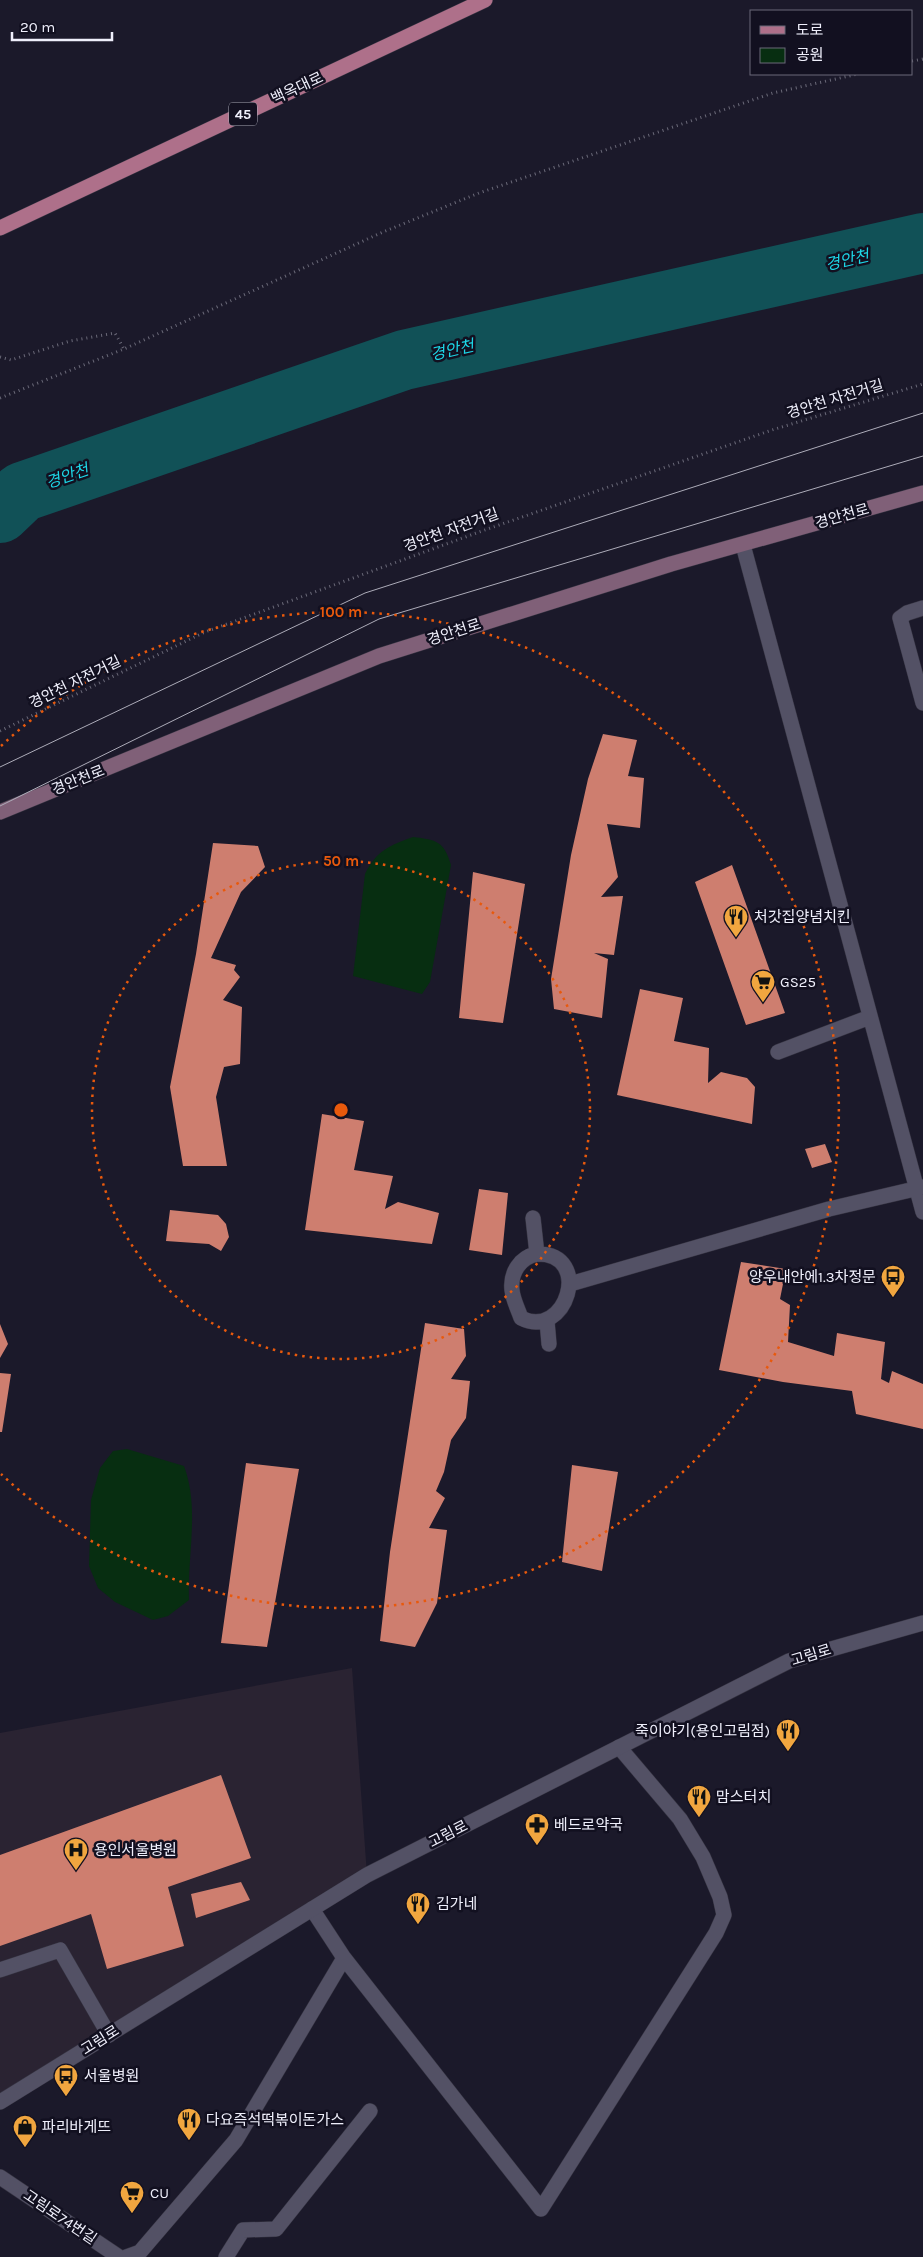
<svg xmlns="http://www.w3.org/2000/svg" width="923" height="2257" font-family="Karla,'Noto Sans KR',sans-serif">
  <rect width="100%" height="100%" fill="#1b192a"/>
  <path fill="#2a2332" d="M 352,1668 L 367,1875 L 0,2099 L 0,1733 Z"/>
  <path fill="#072e11" d="M 413,837 C 437,840 444,841 451,865 L 430,982 L 422,994 L 353,976 L 365,874 C 376,851 390,845 413,837 Z
    M 127,1449 L 184,1466 C 200,1509 187,1555 189,1600 L 168,1616 L 153,1620 L 115,1602 L 98,1588 L 89,1566 L 91,1500 L 100,1468 L 113,1451 Z"/>
  <g fill="none" stroke-linecap="round" stroke-linejoin="round">
    <path stroke="#115157" stroke-width="60" d="M 0,513 L 22,492 L 404,360 L 923,243"/>
  </g>
  <path fill="#ce7e6f" d="M 603,734 L 637,740 L 628,776 L 644,778 L 640,828 L 607,824 L 618,877 L 601,897 L 623,896 L 614,955 L 594,953 L 608,959 L 602,1018 L 554,1009 L 551,979 L 571,855 L 588,779 Z
    M 213,843 L 258,846 L 265,867 L 241,892 L 211,958 L 236,965 L 234,970 L 240,977 L 223,1000 L 242,1007 L 240,1064 L 224,1067 L 216,1097 L 227,1166 L 183,1166 L 170,1087 L 196,954 Z
    M 732,865 L 785,1013 L 746,1025 L 695,882 Z
    M 473,872 L 525,884 L 503,1023 L 459,1018 Z
    M 640,989 L 683,998 L 674,1041 L 709,1048 L 708,1083 L 721,1072 L 747,1078 L 755,1087 L 752,1124 L 617,1095 Z
    M 322,1114 L 364,1121 L 354,1170 L 393,1176 L 385,1209 L 398,1202 L 439,1213 L 432,1244 L 305,1230 Z
    M 825,1144 L 832,1162 L 812,1168 L 805,1149 Z
    M 479,1189 L 508,1193 L 502,1255 L 469,1250 Z
    M 170,1210 L 218,1215 L 226,1224 L 229,1237 L 221,1251 L 209,1244 L 166,1241 Z
    M 741,1262 L 786,1269 L 780,1299 L 790,1305 L 788,1342 L 834,1356 L 837,1333 L 885,1342 L 881,1379 L 889,1383 L 892,1371 L 923,1384 L 923,1429 L 856,1414 L 852,1391 L 783,1382 L 719,1370 Z
    M 425,1323 L 464,1329 L 466,1356 L 451,1379 L 470,1381 L 466,1418 L 451,1440 L 444,1472 L 436,1491 L 445,1498 L 429,1528 L 447,1530 L 437,1603 L 415,1647 L 380,1641 L 390,1552 Z
    M 0,1324 L 8,1344 L 0,1358 Z
    M 0,1373 L 11,1374 L 2,1432 L 0,1432 Z
    M 246,1463 L 299,1469 L 267,1647 L 221,1643 Z
    M 572,1465 L 618,1472 L 602,1571 L 562,1562 Z
    M 221,1775 L 251,1858 L 168,1887 L 184,1946 L 107,1969 L 91,1914 L 0,1946 L 0,1855 Z
    M 241,1882 L 250,1900 L 196,1918 L 191,1894 Z"/>
  <g fill="none" stroke-linecap="round" stroke-linejoin="round">
    <defs>
      <path id="service" d="M 0,1970 L 60,1950 L 109,2035"/>
      <path id="minor" d="M 743,545 L 923,1212
        M 923,608 L 907,613 L 900,618 L 923,703
        M 778,1052 L 870,1017
        M 533,1218 L 537,1254
        M 537,1254 C 594,1253 566,1341 521,1318 C 518,1309 513,1300 512,1290 C 510,1273 520,1257 537,1254 Z
        M 570,1284 L 829,1209 L 923,1187
        M 547,1321 L 549,1344
        M 312,1909 L 344,1958 L 541,2209 L 716,1933 L 724,1915 L 720,1897 L 703,1857 L 680,1819 L 619,1747
        M 0,2177 L 119,2257
        M 126,2257 L 140,2252 L 236,2140 L 344,1958
        M 226,2257 L 243,2230 L 276,2229 L 370,2111"/>
      <path id="tertiary" d="M 0,2102 L 367,1875 L 789,1661 L 923,1623"/>
      <path id="secondary" d="M 0,812 L 379,656 L 671,564 L 923,493"/>
      <path id="primary" d="M 0,228 L 485,0"/>
    </defs>
    <use href="#service" stroke="#353341" stroke-width="16"/>
    <use href="#minor" stroke="#353341" stroke-width="16"/>
    <use href="#tertiary" stroke="#353341" stroke-width="16"/>
    <use href="#secondary" stroke="#353341" stroke-width="16"/>
    <use href="#primary" stroke="#353341" stroke-width="16"/>
    <path stroke="#6b6a79" stroke-width="3" stroke-dasharray="1 4" stroke-linecap="butt" d="M 912,61 L 923,59
      M 0,357 L 11,360 L 70,341 L 115,333 L 124,349
      M 0,398 L 124,349 L 383,232 L 479,193 L 773,93 L 858,74
      M 0,731 L 205,632 L 482,531 L 772,430 L 923,384"/>
    <use href="#service" stroke="#535165" stroke-width="15"/>
    <use href="#minor" stroke="#535165" stroke-width="15"/>
    <use href="#tertiary" stroke="#535165" stroke-width="15"/>
    <use href="#secondary" stroke="#806078" stroke-width="15"/>
    <use href="#primary" stroke="#ae708a" stroke-width="15"/>
    <path stroke="#adacb9" stroke-width="1" d="M 0,767 L 365,593 L 923,413
      M 0,806 L 379,619 L 923,456"/>
  </g>
  <g fill="none" stroke="#e8590c" stroke-width="2.5" stroke-dasharray="2.5 5">
    <circle cx="341" cy="1110" r="249"/>
    <path d="M1 746A498 498 0 1 1 1 1474"/>
  </g>
  <defs>
    <symbol id="restaurant-pin" viewBox="-11 -11 22 30"><path d="M0 17L-7.5 6A9.5 9.5 0 1 1 7.5 6Z" fill="#f1a63f" stroke="#121020"/><path d="M-5-6h1v4h1v-4h1v4h1v-4h1v5L-1.5 .5V6h-2V.5L-5-1ZM5-6V6H3V1.5H1.5Q1.5-4 5-6Z" fill="#111"/></symbol>
    <symbol id="supermarket-pin" viewBox="-11 -11 22 30"><path d="M0 17L-7.5 6A9.5 9.5 0 1 1 7.5 6Z" fill="#f1a63f" stroke="#121020"/><path d="M-6-5.5h2.5l.6 2H6L4.5 2H-2.5L-4.4-4H-6ZM-1.5 3.2a1.3 1.3 0 1 0 .1 0ZM3 3.2a1.3 1.3 0 1 0 .1 0Z" fill="#111"/></symbol>
    <symbol id="bus-pin" viewBox="-11 -11 22 30"><path d="M0 17L-7.5 6A9.5 9.5 0 1 1 7.5 6Z" fill="#f1a63f" stroke="#121020"/><path d="M-5-6H5V4H4V6H2V4H-2V6H-4V4H-5ZM-3.5-4V0h7V-4ZM-3.5 1.2v1.5H-2V1.2ZM2 1.2v1.5H3.5V1.2Z" fill="#111"/></symbol>
    <symbol id="pharmacy-pin" viewBox="-11 -11 22 30"><path d="M0 17L-7.5 6A9.5 9.5 0 1 1 7.5 6Z" fill="#f1a63f" stroke="#121020"/><path d="M-2-6h4v4h4v4h-4v4h-4v-4h-4v-4h4Z" fill="#111"/></symbol>
    <symbol id="hospital-pin" viewBox="-11 -11 22 30"><path d="M0 17L-7.5 6A9.5 9.5 0 1 1 7.5 6Z" fill="#f1a63f" stroke="#121020"/><path d="M-5-5h3v3.5h4V-5h3V5h-3V1.5h-4V5h-3Z" fill="#111"/></symbol>
    <symbol id="shop-pin" viewBox="-11 -11 22 30"><path d="M0 17L-7.5 6A9.5 9.5 0 1 1 7.5 6Z" fill="#f1a63f" stroke="#121020"/><path d="M-5-2.5h2.3a2.7 3.5 0 0 1 5.4 0H5L5.5 6h-11ZM-1.5-2.5h3a1.5 2.3 0 0 0-3 0Z" fill="#111"/></symbol>
  </defs>
  <g fill-rule="evenodd">
    <use href="#restaurant-pin" x="722" y="903" width="28" height="38"/>
    <use href="#supermarket-pin" x="749" y="968" width="28" height="38"/>
    <use href="#bus-pin" x="879" y="1263" width="28" height="38"/>
    <use href="#restaurant-pin" x="774" y="1717" width="28" height="38"/>
    <use href="#restaurant-pin" x="685" y="1783" width="28" height="38"/>
    <use href="#pharmacy-pin" x="523" y="1811" width="28" height="38"/>
    <use href="#hospital-pin" x="62" y="1836" width="28" height="38"/>
    <use href="#restaurant-pin" x="404" y="1890" width="28" height="38"/>
    <use href="#bus-pin" x="52" y="2062" width="28" height="38"/>
    <use href="#restaurant-pin" x="175" y="2106" width="28" height="38"/>
    <use href="#shop-pin" x="11" y="2113" width="28" height="38"/>
    <use href="#supermarket-pin" x="118" y="2179" width="28" height="38"/>
  </g>
  <g text-anchor="middle" dominant-baseline="central" stroke-width="5" stroke-linejoin="round" paint-order="stroke">
    <rect fill="#121020" stroke="#adacb9" stroke-width="1" x="229" y="102.5" width="28" height="23" rx="4"/>
    <g font-size="14" font-weight="bold" fill="#efeffb">
      <text x="243" y="114">45</text>
    </g>
    <g font-size="15" fill="#efeffb" stroke="#121020">
      <text transform="translate(297 88) rotate(-25)">백옥대로</text>
      <text transform="translate(835 399) rotate(-17)">경안천 자전거길</text>
      <text transform="translate(842 516) rotate(-16)">경안천로</text>
      <text transform="translate(451 530) rotate(-20)">경안천 자전거길</text>
      <text transform="translate(454 632) rotate(-18)">경안천로</text>
      <text transform="translate(75 682) rotate(-26)">경안천 자전거길</text>
      <text transform="translate(78 780) rotate(-22)">경안천로</text>
      <text transform="translate(811 1655) rotate(-17)">고림로</text>
      <text transform="translate(448 1834) rotate(-27)">고림로</text>
      <text transform="translate(100 2040) rotate(-32)">고림로</text>
      <text transform="translate(60 2217) rotate(34)">고림로74번길</text>
    </g>
    <g font-size="15" fill="#efeffb" stroke="#121020" text-anchor="start">
      <text x="754" y="917">처갓집양념치킨</text>
      <text x="780" y="982">GS25</text>
      <text x="876" y="1277" text-anchor="end">양우내안에1.3차정문</text>
      <text x="770" y="1731" text-anchor="end">죽이야기(용인고림점)</text>
      <text x="716" y="1797">맘스터치</text>
      <text x="554" y="1825">베드로약국</text>
      <text x="94" y="1850">용인서울병원</text>
      <text x="436" y="1904">김가네</text>
      <text x="84" y="2076">서울병원</text>
      <text x="206" y="2120">다요즉석떡볶이돈가스</text>
      <text x="42" y="2127">파리바게뜨</text>
      <text x="150" y="2193">CU</text>
    </g>
    <g font-size="16" font-style="italic" fill="#1dd6e6" stroke="#121020">
      <text transform="translate(847 260) rotate(-13)">경안천</text>
      <text transform="translate(452 350) rotate(-13)">경안천</text>
      <text transform="translate(67 476) rotate(-19)">경안천</text>
    </g>
  </g>
  <circle cx="341" cy="1110" r="8" fill="#e8590c" stroke="#121020" stroke-width="2.5"/>
  <g font-size="15" text-anchor="middle" font-weight="bold" fill="#e8590c" stroke="#121020" stroke-width="5" stroke-linejoin="round" paint-order="stroke">
    <text x="341" y="617">100 m</text>
    <text x="341" y="866">50 m</text>
  </g>
  <rect x="750" y="10" width="162" height="65" fill="#121020" stroke="#6a6978"/>
  <rect x="760" y="26" width="25" height="8" fill="#ae708a" stroke="#6a6978"/>
  <text x="796" y="35" font-size="15" fill="#efeffb">도로</text>
  <rect x="760" y="48" width="25" height="15" fill="#072e11" stroke="#6a6978"/>
  <text x="796" y="60" font-size="15" fill="#efeffb">공원</text>
  <path d="M12 32v8h100v-8" fill="none" stroke="#efeffb" stroke-width="2.5"/>
  <text x="20" y="32" font-size="15" fill="#efeffb" stroke="#121020" stroke-width="4" paint-order="stroke">20 m</text>
</svg>
